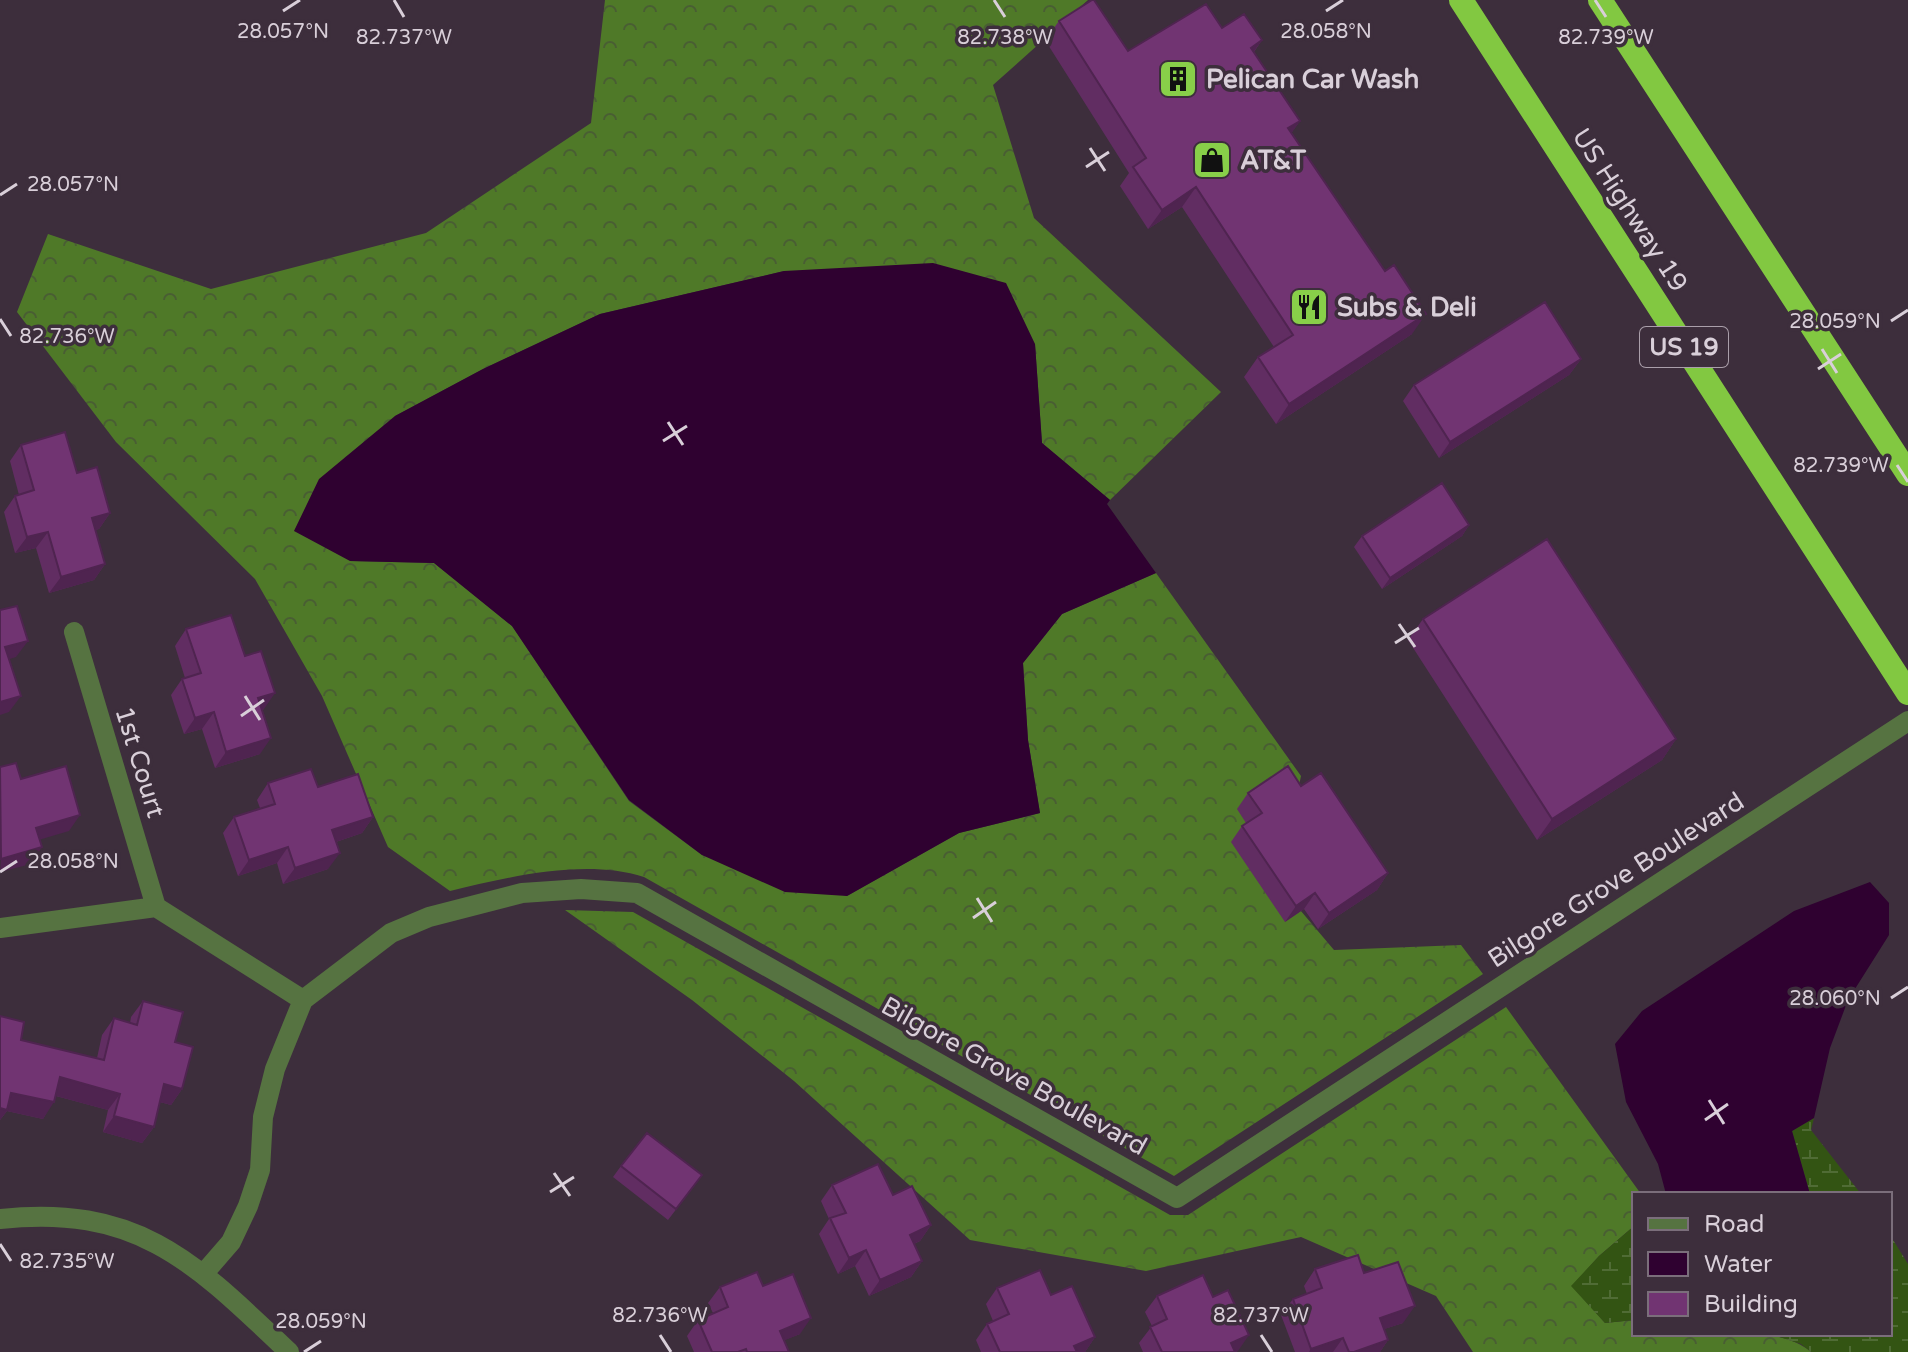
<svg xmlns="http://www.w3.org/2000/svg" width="1908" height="1352" font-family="'Varela Round',sans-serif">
  <defs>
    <pattern id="forest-crowns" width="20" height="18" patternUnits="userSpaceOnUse" patternTransform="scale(2)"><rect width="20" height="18" fill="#4f7928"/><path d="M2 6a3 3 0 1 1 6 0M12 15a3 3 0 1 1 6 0" fill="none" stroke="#495e33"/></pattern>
    <pattern id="wetland-marsh" width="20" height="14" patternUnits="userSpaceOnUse" patternTransform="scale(2)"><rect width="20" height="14" fill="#335413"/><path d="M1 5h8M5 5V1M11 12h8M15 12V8" fill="none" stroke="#506c35"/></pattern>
  </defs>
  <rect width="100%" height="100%" fill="#3d2e3c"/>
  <path fill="url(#forest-crowns)" d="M 605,0 L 1088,0 L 993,85 L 1034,218 L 1221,392 L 1110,500 L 1042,443 L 1035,344 L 784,271 L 600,314 L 483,369 L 395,416 L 350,561 L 434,563 L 512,626 L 629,801 L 702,855 L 847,896 L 959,833 L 1040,813 L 1028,740 L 1023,663 L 1062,614 L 1156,573 L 1301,776 L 1278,884 L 1334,950 L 1461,945 L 1483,974 L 1174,1176 L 644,877 C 585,858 508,877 450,891 L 388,847 L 322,696 L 255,579 L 116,442 L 17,312 L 48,234 L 211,289 L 426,233 L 591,123 Z
    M 565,910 L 633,912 L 1170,1215 L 1188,1215 L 1506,1007 L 1641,1194 L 1634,1194 L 1634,1226 L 1599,1256 L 1572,1286 L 1605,1323 L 1634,1320 L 1634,1334 C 1681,1334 1775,1321 1811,1352 L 1473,1352 L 1436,1296 L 1301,1237 L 1146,1271 L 970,1240 L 794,1081 L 692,1000 Z"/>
  <path fill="url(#wetland-marsh)" d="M 1814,1118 L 1811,1130 L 1861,1194 L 1810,1194 L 1792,1131 Z
    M 1634,1226 L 1634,1320 L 1605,1323 L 1571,1286 L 1599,1256 Z
    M 1890,1235 L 1908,1264 L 1908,1352 L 1811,1352 L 1801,1344 L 1770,1334 L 1890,1334 Z"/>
  <path fill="#2f0130" d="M 933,263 L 1006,283 L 1035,344 L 1042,443 L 1110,500 L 1107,504 L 1156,573 L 1062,614 L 1023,663 L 1028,740 L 1040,813 L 959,833 L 847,896 L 785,892 L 702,855 L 629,800 L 512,626 L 434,563 L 350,561 L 294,531 L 319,479 L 395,416 L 483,369 L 600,314 L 784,271 Z
    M 1870,882 L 1889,903 L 1889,935 L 1848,1000 L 1830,1048 L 1814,1118 L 1792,1131 L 1810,1194 L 1666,1194 L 1658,1164 L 1626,1102 L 1615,1044 L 1642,1011 L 1794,911 Z"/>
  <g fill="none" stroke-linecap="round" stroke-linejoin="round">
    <path stroke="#567341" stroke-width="20" d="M 74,632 L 156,907
      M 0,928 L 156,907 L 303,1000
      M 0,1219 C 139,1204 195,1263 289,1352
      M 205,1272 L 231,1242 L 248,1206 L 260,1170 L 263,1117 L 275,1069 L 303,1000 L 391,933 L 429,917 L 522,893 L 581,889 L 637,893 L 1177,1198 L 1908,721"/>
    <path stroke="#82c841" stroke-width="24" d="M 1461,0 L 1908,693
      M 1600,0 L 1908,474"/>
  </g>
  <path fill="#612d62" d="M 1059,21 L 1128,51 L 1262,40 L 1254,52 L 1300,121 L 1291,133 L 1412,334 L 1276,424 L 1244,377 L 1258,357 L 1274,347 L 1182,207 L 1148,229 L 1120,186 L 1129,173 L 1045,40 Z
    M 1581,359 L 1569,375 L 1439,458 L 1403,401 L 1414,385 Z
    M 21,445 L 77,473 L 110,513 L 99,529 L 95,530 L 105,564 L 94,580 L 49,593 L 36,548 L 15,553 L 4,512 L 15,496 L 19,495 L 10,461 Z
    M 1469,525 L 1462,536 L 1382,589 L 1354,547 L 1362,536 Z
    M 1423,619 L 1676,739 L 1662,760 L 1537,840 L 1408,640 Z
    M 186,629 L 245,656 L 264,709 L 262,710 L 260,754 L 215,768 L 202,729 L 184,734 L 171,695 L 182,679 L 185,678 L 175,646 Z
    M 268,783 L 318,787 L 373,817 L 362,833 L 336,842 L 328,869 L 283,884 L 277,863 L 238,876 L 223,833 L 234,817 L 260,808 L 257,800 Z
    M 1301,786 L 1388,873 L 1377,890 L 1318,929 L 1304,909 L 1285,922 L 1231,842 L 1242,826 L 1246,823 L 1237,809 L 1248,793 Z
    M 143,1001 L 175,1042 L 182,1089 L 171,1105 L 160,1102 L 154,1127 L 142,1143 L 103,1132 L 108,1110 L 56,1096 L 43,1119 L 7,1111 L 0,1120 L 0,1016 L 21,1040 L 97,1058 L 102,1035 L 114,1018 L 130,1023 L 131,1017 Z
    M 621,1166 L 694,1186 L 668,1220 L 613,1177 Z
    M 832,1185 L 893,1195 L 931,1225 L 920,1241 L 914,1244 L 922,1261 L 911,1277 L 869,1296 L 855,1266 L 838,1274 L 819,1234 L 829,1219 L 821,1201 Z
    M 1315,1269 L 1364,1273 L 1403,1323 L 1384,1329 L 1388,1340 L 1380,1352 L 1295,1352 L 1281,1315 L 1293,1299 L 1307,1294 L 1304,1286 Z
    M 763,1286 L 800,1334 L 784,1340 L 789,1352 L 694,1352 L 687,1336 L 698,1320 L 713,1313 L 708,1303 L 720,1287 Z
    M 997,1288 L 1051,1295 L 1095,1337 L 1085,1352 L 981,1352 L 976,1340 L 987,1324 L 993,1321 L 986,1304 Z
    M 1157,1296 L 1238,1351 L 1235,1352 L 1143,1352 L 1139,1343 L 1152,1326 L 1145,1312 Z"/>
  <path fill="#4f2450" d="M 1262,40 L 1248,60 L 1251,48 Z
    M 1300,121 L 1286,141 L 1288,128 Z
    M 1196,187 L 1182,207 L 1148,229 L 1162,210 Z
    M 1426,314 L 1412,334 L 1276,424 L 1289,404 Z
    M 1581,359 L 1569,375 L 1439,458 L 1450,442 Z
    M 110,513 L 99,529 L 80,534 L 92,518 Z
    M 1469,525 L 1462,536 L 1382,589 L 1390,578 Z
    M 48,532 L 36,548 L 15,553 L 27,537 Z
    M 105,564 L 94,580 L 49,593 L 61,577 Z
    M 28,641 L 16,657 L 0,662 L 5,647 Z
    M 275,693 L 264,709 L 247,715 L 258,698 Z
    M 21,696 L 9,712 L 0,715 L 0,702 Z
    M 214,712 L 202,729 L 184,734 L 195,718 Z
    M 271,738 L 260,754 L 215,768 L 226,752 Z
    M 1676,739 L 1662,760 L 1537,840 L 1552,819 Z
    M 80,815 L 69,831 L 25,844 L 36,828 Z
    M 373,817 L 362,833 L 321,847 L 332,830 Z
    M 42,847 L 31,864 L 0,872 L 1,859 Z
    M 288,847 L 277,863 L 238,876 L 249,860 Z
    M 340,853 L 328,869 L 283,884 L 295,868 Z
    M 1388,873 L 1377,890 L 1318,929 L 1329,913 Z
    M 1315,893 L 1304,909 L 1285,922 L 1296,906 Z
    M 60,1077 L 120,1094 L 108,1110 L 49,1094 Z
    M 164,1084 L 182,1089 L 171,1105 L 153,1100 Z
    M 11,1093 L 54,1102 L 43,1119 L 7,1111 L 0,1120 L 0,1108 Z
    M 114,1116 L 154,1127 L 142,1143 L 103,1132 Z
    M 931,1225 L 920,1241 L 898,1251 L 910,1235 Z
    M 866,1250 L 855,1266 L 838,1274 L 849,1258 Z
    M 922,1261 L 911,1277 L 869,1296 L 880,1280 Z
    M 1415,1306 L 1403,1323 L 1369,1334 L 1380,1318 Z
    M 811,1318 L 800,1334 L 768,1347 L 780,1331 Z
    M 1249,1335 L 1238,1351 L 1235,1352 L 1231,1343 Z
    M 1095,1337 L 1085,1352 L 1070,1352 L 1074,1346 Z
    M 1343,1338 L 1333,1352 L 1309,1352 L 1311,1349 Z
    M 1388,1340 L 1380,1352 L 1354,1352 Z"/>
  <path fill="#713472" stroke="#4f2450" stroke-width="2" d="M 1092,0 L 1094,0 L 1128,51 L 1206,4 L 1222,28 L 1244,14 L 1262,40 L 1251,48 L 1300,121 L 1288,128 L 1385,271 L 1394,265 L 1426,314 L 1289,404 L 1258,357 L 1293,335 L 1196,187 L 1162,210 L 1133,167 L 1146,158 L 1059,21 Z
    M 1545,302 L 1581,359 L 1450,442 L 1414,385 Z
    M 65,432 L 77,473 L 97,467 L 110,513 L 92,518 L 105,564 L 61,577 L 48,532 L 27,537 L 15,496 L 34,490 L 21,445 Z
    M 1442,483 L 1469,525 L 1390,578 L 1362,536 Z
    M 1547,539 L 1676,739 L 1552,819 L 1423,619 Z
    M 17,606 L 28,641 L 5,647 L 21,696 L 0,702 L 0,610 Z
    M 231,615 L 245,656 L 261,651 L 275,693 L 258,698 L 271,738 L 226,752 L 214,712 L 195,718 L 182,679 L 201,673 L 186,629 Z
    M 16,763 L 21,779 L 66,766 L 80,815 L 36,828 L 42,847 L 1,859 L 0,767 Z
    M 1288,766 L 1301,786 L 1321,773 L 1388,873 L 1329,913 L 1315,893 L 1296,906 L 1242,826 L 1262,813 L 1248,793 Z
    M 311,769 L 318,787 L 358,774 L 373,817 L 332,830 L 340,853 L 295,868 L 288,847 L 249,860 L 234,817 L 275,804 L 268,783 Z
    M 143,1001 L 183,1012 L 175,1042 L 193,1047 L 182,1089 L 164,1084 L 154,1127 L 114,1116 L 120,1094 L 60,1077 L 54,1102 L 11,1093 L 7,1110 L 0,1108 L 0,1016 L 24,1022 L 21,1040 L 104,1060 L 114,1018 L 137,1025 Z
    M 647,1133 L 702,1175 L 676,1209 L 621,1166 Z
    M 878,1164 L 893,1195 L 912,1186 L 931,1225 L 910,1235 L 922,1261 L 880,1280 L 866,1250 L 849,1258 L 830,1218 L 846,1213 L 832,1185 Z
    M 1358,1255 L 1364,1273 L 1398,1262 L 1415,1306 L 1380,1318 L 1388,1340 L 1354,1352 L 1349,1352 L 1343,1338 L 1311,1349 L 1293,1299 L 1322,1288 L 1315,1269 Z
    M 1040,1270 L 1051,1295 L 1072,1286 L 1095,1337 L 1074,1346 L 1077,1352 L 1000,1352 L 987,1324 L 1009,1314 L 997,1288 Z
    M 757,1272 L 763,1286 L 793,1274 L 811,1318 L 780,1331 L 789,1352 L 747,1352 L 746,1349 L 738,1352 L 712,1352 L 698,1320 L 728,1307 L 720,1287 Z
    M 1203,1275 L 1213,1297 L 1228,1290 L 1249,1335 L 1231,1343 L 1235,1352 L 1162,1352 L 1150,1327 L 1167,1319 L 1157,1296 Z"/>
  <path fill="none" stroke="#d9cfd9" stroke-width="3" d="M 394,0 L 404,17M 994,0 L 1005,17M 1595,0 L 1606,17M 283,11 L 300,0M 1326,11 L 1343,0M 1090,148 L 1105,171M 1086,167 L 1109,152M 0,195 L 17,184M 0,319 L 11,336M 1891,321 L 1908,310M 1822,349 L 1837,373M 1818,369 L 1841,354M 668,422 L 683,445M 663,441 L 687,426M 1897,465 L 1908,482M 1399,624 L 1415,647M 1395,643 L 1419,628M 245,696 L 260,720M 241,716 L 264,700M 0,872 L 17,861M 977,898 L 992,922M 973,918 L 996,902M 1891,998 L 1908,987M 1709,1100 L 1724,1124M 1705,1120 L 1728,1104M 554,1173 L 570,1196M 550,1192 L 574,1177M 0,1244 L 11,1261M 660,1335 L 671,1352M 1261,1335 L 1272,1352M 304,1352 L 321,1341"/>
  <defs>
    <symbol id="building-square" viewBox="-11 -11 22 22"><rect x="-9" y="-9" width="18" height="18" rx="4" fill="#88cf49" stroke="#3d2e3c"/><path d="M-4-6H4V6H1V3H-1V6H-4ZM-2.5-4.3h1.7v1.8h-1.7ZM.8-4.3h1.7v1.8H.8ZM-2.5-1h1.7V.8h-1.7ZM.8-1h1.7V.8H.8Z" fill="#111"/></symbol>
    <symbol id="shop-square" viewBox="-11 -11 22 22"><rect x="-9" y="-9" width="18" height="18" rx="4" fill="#88cf49" stroke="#3d2e3c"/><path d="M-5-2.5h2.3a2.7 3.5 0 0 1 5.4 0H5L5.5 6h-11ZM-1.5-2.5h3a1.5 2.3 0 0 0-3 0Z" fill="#111"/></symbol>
    <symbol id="restaurant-square" viewBox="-11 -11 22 22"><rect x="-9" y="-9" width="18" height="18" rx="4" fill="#88cf49" stroke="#3d2e3c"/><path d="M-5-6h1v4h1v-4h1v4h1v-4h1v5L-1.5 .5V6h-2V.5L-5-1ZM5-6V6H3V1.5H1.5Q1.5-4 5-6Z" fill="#111"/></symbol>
  </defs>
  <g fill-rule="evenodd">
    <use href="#building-square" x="1156" y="57" width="44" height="44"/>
    <use href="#shop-square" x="1190" y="138" width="44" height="44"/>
    <use href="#restaurant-square" x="1287" y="285" width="44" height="44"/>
  </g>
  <g text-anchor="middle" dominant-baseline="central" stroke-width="7" stroke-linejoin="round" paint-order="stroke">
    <rect fill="#3d2e3c" stroke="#aa9faa" stroke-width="2" x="1640" y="327" width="88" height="40" rx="6"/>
    <g font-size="24" font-weight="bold" fill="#d9cfd9">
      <text x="1684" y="347">US 19</text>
    </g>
    <g font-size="26" font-weight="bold" fill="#d9cfd9" stroke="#3d2e3c" text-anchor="start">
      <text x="1206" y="79">Pelican Car Wash</text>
      <text x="1240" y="160">AT&amp;T</text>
      <text x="1337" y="307">Subs &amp; Deli</text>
    </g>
    <g font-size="26" fill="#d9cfd9" stroke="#3d2e3c">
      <text transform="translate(1630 210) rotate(57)">US Highway 19</text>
      <text transform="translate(140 762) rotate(73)">1st Court</text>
      <text transform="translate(1616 880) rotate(-33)">Bilgore Grove Boulevard</text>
      <text transform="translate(1014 1076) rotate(29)">Bilgore Grove Boulevard</text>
    </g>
  </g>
  <g font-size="20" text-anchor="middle" fill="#d9cfd9" stroke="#3d2e3c" stroke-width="7" stroke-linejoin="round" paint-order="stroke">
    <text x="1326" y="38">28.058°N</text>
    <text x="283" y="38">28.057°N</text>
    <text x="404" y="44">82.737°W</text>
    <text x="1005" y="44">82.738°W</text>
    <text x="1606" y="44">82.739°W</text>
    <text x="73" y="191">28.057°N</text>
    <text x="1835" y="328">28.059°N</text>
    <text x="67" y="343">82.736°W</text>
    <text x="1841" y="472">82.739°W</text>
    <text x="73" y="868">28.058°N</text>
    <text x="1835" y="1005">28.060°N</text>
    <text x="67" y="1268">82.735°W</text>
    <text x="660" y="1322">82.736°W</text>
    <text x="1261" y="1322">82.737°W</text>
    <text x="321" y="1328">28.059°N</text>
  </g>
  <rect x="1632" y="1192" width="260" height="144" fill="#3d2e3c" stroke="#7b6e7b" stroke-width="2"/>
  <rect x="1648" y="1218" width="40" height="12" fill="#567341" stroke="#7b6e7b" stroke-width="2"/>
  <text x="1704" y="1232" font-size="24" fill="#d9cfd9">Road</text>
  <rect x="1648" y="1252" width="40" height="24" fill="#2f0130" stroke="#7b6e7b" stroke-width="2"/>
  <text x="1704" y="1272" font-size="24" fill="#d9cfd9">Water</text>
  <rect x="1648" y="1292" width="40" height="24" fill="#713472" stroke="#7b6e7b" stroke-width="2"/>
  <text x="1704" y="1312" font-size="24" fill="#d9cfd9">Building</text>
</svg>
